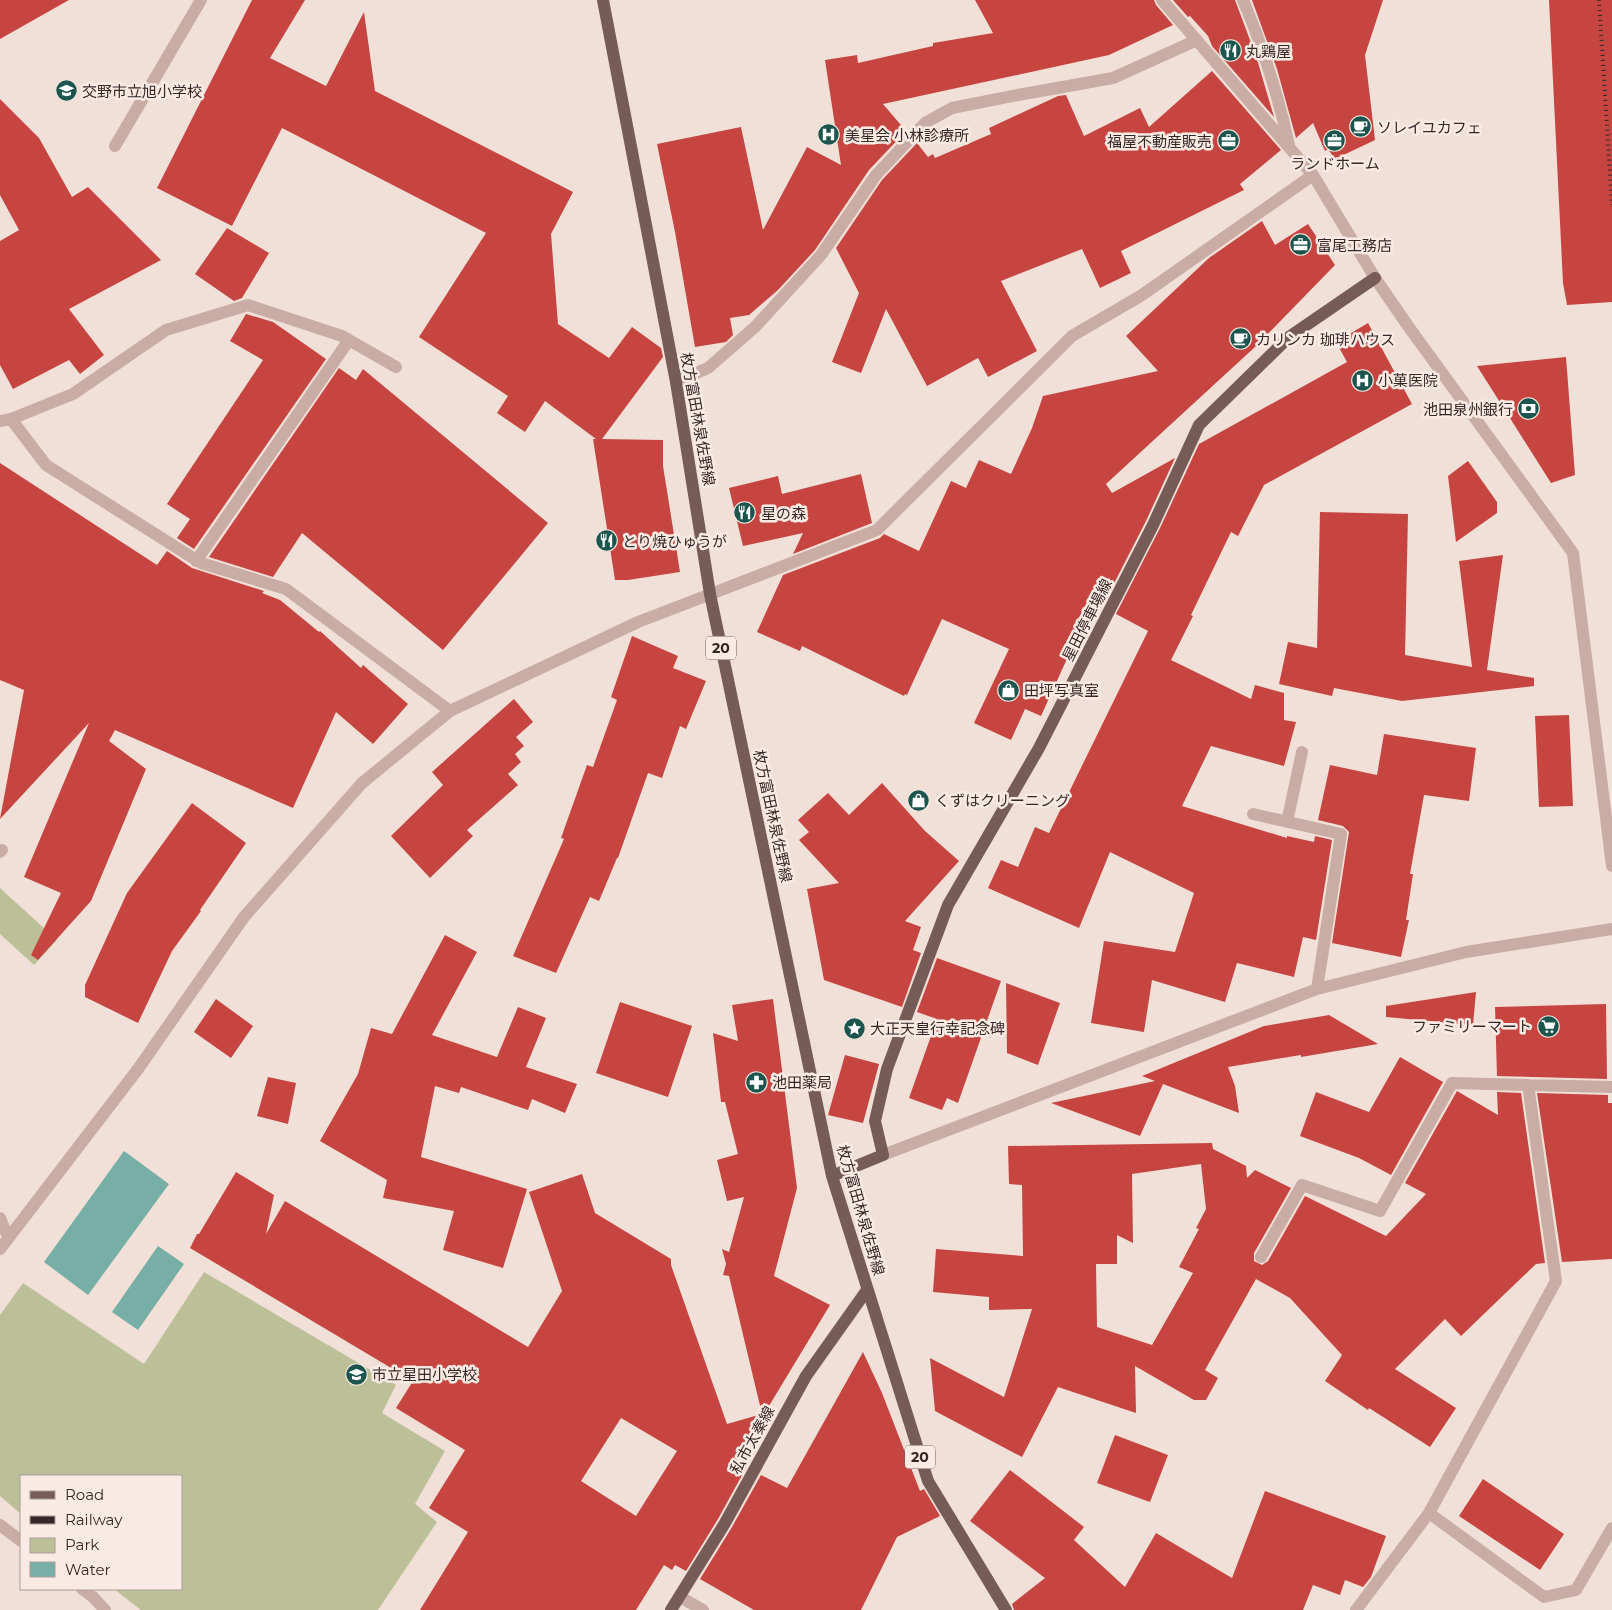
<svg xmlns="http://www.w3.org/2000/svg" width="1612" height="1610" font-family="Montserrat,'Noto Sans JP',sans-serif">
  <rect width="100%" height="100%" fill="#f1e0d8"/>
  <path fill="#bbc098" d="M 0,888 L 57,940 L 34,965 L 0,934 Z
    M 204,1272 L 396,1385 L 382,1413 L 445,1451 L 415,1504 L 437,1522 L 378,1610 L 141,1610 L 114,1589 L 181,1589 L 181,1476 L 21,1476 L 21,1514 L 0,1496 L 0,1315 L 23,1283 L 144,1364 Z"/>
  <path fill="#77aea5" d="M 124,1151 L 169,1184 L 88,1295 L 44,1262 Z
    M 158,1246 L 184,1264 L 138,1330 L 112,1312 Z"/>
  <path fill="#c64541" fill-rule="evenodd" d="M 0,0 L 69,0 L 0,39 Z
    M 252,0 L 305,0 L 270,58 L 326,86 L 364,12 L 375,91 L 573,192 L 551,234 L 558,324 L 609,358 L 632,327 L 661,348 L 663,357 L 602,439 L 663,440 L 663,466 L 680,572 L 628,580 L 615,580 L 593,439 L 596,439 L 545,401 L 525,432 L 497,413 L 508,396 L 419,337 L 486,233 L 282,128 L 232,226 L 157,188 Z
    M 975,0 L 1154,0 L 1156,5 L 1173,25 L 1109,55 L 883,104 L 906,131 L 869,170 L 815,250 L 778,290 L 749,315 L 730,318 L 733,335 L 726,342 L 695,347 L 675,232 L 657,144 L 741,127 L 763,230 L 807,147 L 841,165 L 825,60 L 857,55 L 858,63 L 933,46 L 933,43 L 993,33 Z
    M 1173,0 L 1235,0 L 1256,56 L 1274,117 L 1212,46 L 1208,36 L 1190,16 L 1188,17 Z
    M 1252,0 L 1383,0 L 1365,55 L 1375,140 L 1335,159 L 1328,149 L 1325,151 L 1313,123 L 1296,138 L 1277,69 Z
    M 1549,0 L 1612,0 L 1612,302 L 1567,305 L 1563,283 Z
    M 1212,71 L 1281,150 L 1240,184 L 1244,190 L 1121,251 L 1131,273 L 1100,288 L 1082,249 L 1001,281 L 1037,351 L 988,377 L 978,358 L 927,386 L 886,309 L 861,373 L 832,362 L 859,293 L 836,248 L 882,180 L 917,143 L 928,157 L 933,154 L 935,158 L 991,134 L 989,128 L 1058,96 L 1066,95 L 1084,136 L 1140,108 L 1149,127 Z
    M 0,99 L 39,138 L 72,197 L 88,187 L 161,260 L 69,309 L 104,355 L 80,374 L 69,360 L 13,389 L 0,365 L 0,241 L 19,230 L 0,195 Z
    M 1262,221 L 1275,245 L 1308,224 L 1335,265 L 1255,347 L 1106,484 L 1112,493 L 1175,458 L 1146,521 L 1102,607 L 1096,604 L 1074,651 L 1071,650 L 1041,716 L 1025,709 L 1011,740 L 974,723 L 1009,649 L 942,619 L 907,695 L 905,694 L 904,696 L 802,646 L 800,651 L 757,632 L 783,575 L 880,538 L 884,534 L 919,551 L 951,481 L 966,488 L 979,460 L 1011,474 L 1032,428 L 1043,396 L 1158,371 L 1126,336 L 1209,258 Z
    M 227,228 L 269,253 L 242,298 L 234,301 L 195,274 Z
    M 246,314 L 273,322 L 326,359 L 194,549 L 177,538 L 190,519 L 167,504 L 263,360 L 230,341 Z
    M 1368,323 L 1412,404 L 1264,485 L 1238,536 L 1231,532 L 1191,615 L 1193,616 L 1171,660 L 1251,699 L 1255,685 L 1284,693 L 1284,720 L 1296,722 L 1284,766 L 1211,746 L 1182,806 L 1287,838 L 1287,836 L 1314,842 L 1315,836 L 1332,840 L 1316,940 L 1303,937 L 1294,977 L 1237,963 L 1225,1002 L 1152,980 L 1144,1032 L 1091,1023 L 1104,941 L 1175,952 L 1194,893 L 1110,852 L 1079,928 L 988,888 L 1001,860 L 1018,867 L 1035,827 L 1049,833 L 1148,631 L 1116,614 L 1160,528 L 1199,444 L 1347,362 L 1336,342 Z
    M 1566,357 L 1575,475 L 1551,483 L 1477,366 Z
    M 339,368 L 356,380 L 363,369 L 548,523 L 443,650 L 302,533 L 273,577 L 209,557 Z
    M 1468,461 L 1497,502 L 1497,513 L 1456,542 L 1448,476 Z
    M 0,463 L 157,565 L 167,551 L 192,568 L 264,591 L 262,593 L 280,600 L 319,632 L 320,631 L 361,668 L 363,665 L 408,704 L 373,744 L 336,712 L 293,808 L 115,730 L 109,741 L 146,769 L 91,901 L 38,960 L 31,955 L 61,893 L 24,877 L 89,723 L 0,819 L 24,690 L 0,680 Z
    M 861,474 L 872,523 L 793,554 L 803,533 L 743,546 L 729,488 L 778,476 L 782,494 Z
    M 1320,512 L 1408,514 L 1405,655 L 1472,667 L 1459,561 L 1503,555 L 1487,670 L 1534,678 L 1534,686 L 1402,701 L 1334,688 L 1332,696 L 1279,684 L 1288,642 L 1317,648 Z
    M 632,636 L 678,656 L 673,668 L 706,681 L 686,729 L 680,726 L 662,778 L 648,773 L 618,858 L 617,858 L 599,901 L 590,897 L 556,973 L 513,956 L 564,839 L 561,838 L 587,765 L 593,767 L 617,700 L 611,697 Z
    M 514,699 L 533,722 L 516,737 L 524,746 L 515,754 L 521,762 L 508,774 L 518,785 L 467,830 L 473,836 L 430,878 L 391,836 L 443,785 L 432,772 Z
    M 1569,715 L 1573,806 L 1539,807 L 1535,716 Z
    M 1384,734 L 1476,748 L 1469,801 L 1424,795 L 1410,874 L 1413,874 L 1406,920 L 1409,920 L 1401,957 L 1332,943 L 1349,832 L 1343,826 L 1318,820 L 1330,765 L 1377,775 Z
    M 882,783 L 925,831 L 959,861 L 905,921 L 921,927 L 913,950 L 921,953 L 902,1007 L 824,980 L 807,889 L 839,883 L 799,840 L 809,832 L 798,820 L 828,793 L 849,815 Z
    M 192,803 L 246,843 L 200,910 L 201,911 L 172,951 L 138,1023 L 85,997 L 85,985 L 127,893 Z
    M 445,935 L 477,952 L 432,1035 L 497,1057 L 518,1007 L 546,1018 L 526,1067 L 577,1084 L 565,1113 L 532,1099 L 528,1110 L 461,1087 L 459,1093 L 435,1086 L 421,1157 L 527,1189 L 503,1268 L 443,1250 L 454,1211 L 383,1198 L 387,1180 L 320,1141 L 358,1074 L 371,1028 L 392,1034 Z
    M 937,958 L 1001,981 L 958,1103 L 947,1098 L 942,1110 L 909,1098 L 937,1019 L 917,1012 Z
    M 1006,983 L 1060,1003 L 1038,1065 L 1007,1053 Z
    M 1476,992 L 1473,1025 L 1386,1017 L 1386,1006 Z
    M 216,999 L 253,1026 L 231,1058 L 194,1032 Z
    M 773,999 L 797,1188 L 774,1276 L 830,1305 L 735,1462 L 746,1468 L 718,1519 L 686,1571 L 675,1565 L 672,1570 L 664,1565 L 636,1610 L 420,1610 L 468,1532 L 429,1508 L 465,1450 L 396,1408 L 413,1381 L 190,1248 L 197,1234 L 199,1234 L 236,1172 L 274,1195 L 266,1234 L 285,1201 L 528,1347 L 562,1291 L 529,1192 L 582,1174 L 595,1213 L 671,1259 L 671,1265 L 727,1424 L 762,1414 L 729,1276 L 723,1275 L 726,1264 L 722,1249 L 729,1252 L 744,1197 L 727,1201 L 717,1160 L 738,1154 L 725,1102 L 721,1102 L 713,1033 L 738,1041 L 732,1005 ZM 621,1418 L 677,1451 L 636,1516 L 581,1481 Z
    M 620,1002 L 692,1026 L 668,1097 L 596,1073 Z
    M 1606,1004 L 1607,1079 L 1497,1076 L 1495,1007 Z
    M 1329,1015 L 1378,1044 L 1301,1057 L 1301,1055 L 1228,1067 L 1235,1086 L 1239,1113 L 1163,1084 L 1140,1136 L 1051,1103 L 1155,1081 L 1142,1076 L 1264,1026 Z
    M 845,1055 L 879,1064 L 863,1123 L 828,1115 Z
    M 1400,1057 L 1443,1082 L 1391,1175 L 1359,1158 L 1300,1136 L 1316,1092 L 1369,1112 Z
    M 268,1077 L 296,1083 L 288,1124 L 257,1116 Z
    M 1457,1091 L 1498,1115 L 1497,1092 L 1521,1093 L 1545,1263 L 1536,1264 L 1461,1336 L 1445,1319 L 1395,1369 L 1456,1408 L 1430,1447 L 1369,1408 L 1368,1410 L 1325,1381 L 1342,1355 L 1290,1298 L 1256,1279 L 1205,1370 L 1218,1378 L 1206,1400 L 1194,1400 L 1135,1366 L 1136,1413 L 1058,1387 L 1022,1457 L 935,1411 L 930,1358 L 1004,1397 L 1032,1309 L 989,1310 L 989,1297 L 933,1292 L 936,1249 L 1023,1256 L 1022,1185 L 1009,1184 L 1008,1146 L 1212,1143 L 1213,1149 L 1246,1166 L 1247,1178 L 1255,1170 L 1291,1188 L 1254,1253 L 1254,1261 L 1262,1265 L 1268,1261 L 1305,1196 L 1386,1236 L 1426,1194 L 1405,1183 ZM 1201,1164 L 1206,1209 L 1196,1228 L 1199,1229 L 1179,1267 L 1193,1273 L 1152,1345 L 1097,1327 L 1096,1264 L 1117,1264 L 1117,1235 L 1133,1243 L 1132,1174 Z
    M 1537,1093 L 1608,1095 L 1608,1103 L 1612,1103 L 1612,1259 L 1562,1262 Z
    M 863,1352 L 882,1393 L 920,1491 L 924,1489 L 940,1516 L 897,1537 L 861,1610 L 754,1610 L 700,1579 L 732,1527 L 761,1475 L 787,1488 Z
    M 1115,1435 L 1168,1455 L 1150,1502 L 1097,1483 Z
    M 1010,1470 L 1084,1527 L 1074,1540 L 1125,1587 L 1156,1533 L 1232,1578 L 1265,1491 L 1386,1536 L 1371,1577 L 1363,1587 L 1345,1580 L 1340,1595 L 1313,1585 L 1303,1610 L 1014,1610 L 1012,1604 L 1045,1578 L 970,1521 Z
    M 1483,1479 L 1564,1534 L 1540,1570 L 1459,1516 Z"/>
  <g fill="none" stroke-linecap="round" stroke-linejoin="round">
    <path stroke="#c9ada4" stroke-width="12" d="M 1162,0 L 1313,175 L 1375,278 L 1408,326 L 1573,553 L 1612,866
      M 1243,0 C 1263,47 1278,95 1289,145
      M 115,146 L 201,0
      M 676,382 L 708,368 L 755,327 L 821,255 L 876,175 L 925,123 L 952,108 L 1018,95 L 1113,78 L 1197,40
      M 11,419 L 46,465 L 201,563 L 286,589 L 450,711
      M 0,421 L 11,419 L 73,394 L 166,330 L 248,305 L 342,336 L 396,367
      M 196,561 L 349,340
      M 1253,814 L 1341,834 L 1317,989
      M 1287,822 L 1302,752
      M 0,852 L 2,850
      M 883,1155 L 1317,989 L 1466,952 L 1612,929
      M 0,1218 L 8,1237
      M 0,1249 L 138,1069 L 244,917 L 362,783 L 450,711 L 638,622 L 877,530 L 1072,336 L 1142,295 L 1313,175
      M 1261,1257 L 1302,1185 L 1380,1211 L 1452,1083 L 1528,1085
      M 1429,1513 L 1544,1597 L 1576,1590 L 1612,1528
      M 0,1525 L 21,1541
      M 82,1589 L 93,1597 L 105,1610
      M 680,1597 L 703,1610
      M 1356,1610 L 1429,1513 L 1556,1281 L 1528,1085 L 1612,1087"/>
    <path stroke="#765b57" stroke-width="12" d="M 603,0 L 676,382 L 710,594 L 832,1176 L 928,1481 L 1006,1610
      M 832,1176 L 883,1155 L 875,1121 L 887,1069 L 948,905 L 1039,748 L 1153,525 L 1199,425 L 1289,337 L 1375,278
      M 671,1610 L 725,1523 L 806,1376 L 867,1290"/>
    <path stroke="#342726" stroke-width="4" stroke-dasharray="1 4" stroke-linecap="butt" d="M 1599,0 L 1612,205"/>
  </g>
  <defs>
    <symbol id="restaurant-disc" viewBox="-11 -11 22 22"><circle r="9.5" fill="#1c554d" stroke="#f9ebe4"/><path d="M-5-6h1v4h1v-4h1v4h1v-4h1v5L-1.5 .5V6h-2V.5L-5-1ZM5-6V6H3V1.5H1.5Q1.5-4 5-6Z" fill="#fff"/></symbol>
    <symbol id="school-disc" viewBox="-11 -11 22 22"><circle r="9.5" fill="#1c554d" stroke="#f9ebe4"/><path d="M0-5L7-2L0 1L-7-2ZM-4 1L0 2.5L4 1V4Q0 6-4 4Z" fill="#fff"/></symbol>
    <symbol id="cafe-disc" viewBox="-11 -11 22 22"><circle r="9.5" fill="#1c554d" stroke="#f9ebe4"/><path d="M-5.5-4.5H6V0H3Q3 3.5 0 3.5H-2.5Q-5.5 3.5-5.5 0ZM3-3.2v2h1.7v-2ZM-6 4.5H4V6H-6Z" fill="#fff"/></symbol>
    <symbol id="hospital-disc" viewBox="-11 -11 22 22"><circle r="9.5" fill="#1c554d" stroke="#f9ebe4"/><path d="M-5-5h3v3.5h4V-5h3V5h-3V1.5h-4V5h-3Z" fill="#fff"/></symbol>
    <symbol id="office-disc" viewBox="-11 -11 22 22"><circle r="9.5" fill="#1c554d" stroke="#f9ebe4"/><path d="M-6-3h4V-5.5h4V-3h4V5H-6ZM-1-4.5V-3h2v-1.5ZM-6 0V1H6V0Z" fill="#fff"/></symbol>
    <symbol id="bank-disc" viewBox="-11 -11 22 22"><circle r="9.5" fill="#1c554d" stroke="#f9ebe4"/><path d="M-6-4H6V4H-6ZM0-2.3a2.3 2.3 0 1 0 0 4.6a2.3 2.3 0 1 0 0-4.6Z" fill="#fff"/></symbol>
    <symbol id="shop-disc" viewBox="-11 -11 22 22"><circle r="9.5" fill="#1c554d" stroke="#f9ebe4"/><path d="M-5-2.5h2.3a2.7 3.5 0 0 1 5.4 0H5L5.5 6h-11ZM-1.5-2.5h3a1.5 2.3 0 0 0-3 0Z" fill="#fff"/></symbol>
    <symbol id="supermarket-disc" viewBox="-11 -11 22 22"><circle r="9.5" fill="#1c554d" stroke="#f9ebe4"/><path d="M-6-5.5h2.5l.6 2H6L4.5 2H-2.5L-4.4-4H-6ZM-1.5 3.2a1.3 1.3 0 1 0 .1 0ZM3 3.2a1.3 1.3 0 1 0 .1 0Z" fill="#fff"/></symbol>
    <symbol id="sight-disc" viewBox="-11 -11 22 22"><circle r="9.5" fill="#1c554d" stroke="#f9ebe4"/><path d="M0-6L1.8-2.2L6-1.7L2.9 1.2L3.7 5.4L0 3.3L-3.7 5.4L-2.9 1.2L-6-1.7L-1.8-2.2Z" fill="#fff"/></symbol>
    <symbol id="pharmacy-disc" viewBox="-11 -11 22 22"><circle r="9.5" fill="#1c554d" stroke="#f9ebe4"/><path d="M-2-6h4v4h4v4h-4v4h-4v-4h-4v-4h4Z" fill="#fff"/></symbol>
  </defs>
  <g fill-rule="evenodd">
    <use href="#restaurant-disc" x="1218" y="38" width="25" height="25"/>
    <use href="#school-disc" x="54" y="78" width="25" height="25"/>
    <use href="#cafe-disc" x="1348" y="114" width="25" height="25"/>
    <use href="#hospital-disc" x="816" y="122" width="25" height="25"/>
    <use href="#office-disc" x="1322" y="128" width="25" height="25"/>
    <use href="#office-disc" x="1216" y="128" width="25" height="25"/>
    <use href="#office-disc" x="1288" y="232" width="25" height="25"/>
    <use href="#cafe-disc" x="1228" y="326" width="25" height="25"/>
    <use href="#hospital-disc" x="1350" y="368" width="25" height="25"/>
    <use href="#bank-disc" x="1516" y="396" width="25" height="25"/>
    <use href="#restaurant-disc" x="732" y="500" width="25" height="25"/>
    <use href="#restaurant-disc" x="594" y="528" width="25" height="25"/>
    <use href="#shop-disc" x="996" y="678" width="25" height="25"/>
    <use href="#shop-disc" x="906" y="788" width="25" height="25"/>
    <use href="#supermarket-disc" x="1536" y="1014" width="25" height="25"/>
    <use href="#sight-disc" x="842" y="1016" width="25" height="25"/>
    <use href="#pharmacy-disc" x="744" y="1070" width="25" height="25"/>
    <use href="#school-disc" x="344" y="1362" width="25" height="25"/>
  </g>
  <g text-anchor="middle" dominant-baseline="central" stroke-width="5" stroke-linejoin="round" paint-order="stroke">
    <g fill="#f9ebe4" stroke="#6f625f" stroke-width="1">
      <rect x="706" y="636.5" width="30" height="23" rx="4"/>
      <rect x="905" y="1445.5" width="30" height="23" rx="4"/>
    </g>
    <g font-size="14" font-weight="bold" fill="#342726">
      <text x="721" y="648">20</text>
      <text x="920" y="1457">20</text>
    </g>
    <g font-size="15" fill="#342726" stroke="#f9ebe4" text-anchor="start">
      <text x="1246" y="51">丸鶏屋</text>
      <text x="82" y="91">交野市立旭小学校</text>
      <text x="1377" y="127">ソレイユカフェ</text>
      <text x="845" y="135">美星会 小林診療所</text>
      <text x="1212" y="141" text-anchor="end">福屋不動産販売</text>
      <text x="1335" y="163" text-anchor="middle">ランドホーム</text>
      <text x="1317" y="245">富尾工務店</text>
      <text x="1256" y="339">カリンカ 珈琲ハウス</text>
      <text x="1378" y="380">小菓医院</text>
      <text x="1513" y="409" text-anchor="end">池田泉州銀行</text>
      <text x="761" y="513">星の森</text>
      <text x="622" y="541">とり焼ひゅうが</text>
      <text x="1024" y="690">田坪写真室</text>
      <text x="935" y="800">くずはクリーニング</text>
      <text x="1532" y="1026" text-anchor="end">ファミリーマート</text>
      <text x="870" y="1028">大正天皇行幸記念碑</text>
      <text x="772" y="1082">池田薬局</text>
      <text x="372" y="1374">市立星田小学校</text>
    </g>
    <g font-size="15" fill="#342726" stroke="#f9ebe4">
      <text transform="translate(698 419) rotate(80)">枚方富田林泉佐野線</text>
      <text transform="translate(1087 620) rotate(-63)">星田停車場線</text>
      <text transform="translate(773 816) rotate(78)">枚方富田林泉佐野線</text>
      <text transform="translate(861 1210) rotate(74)">枚方富田林泉佐野線</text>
      <text transform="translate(752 1440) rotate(-61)">私市太秦線</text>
    </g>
  </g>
  <rect x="20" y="1475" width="162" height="115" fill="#f9ebe4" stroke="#aa9d98"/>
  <rect x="30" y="1491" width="25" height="8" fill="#765b57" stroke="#aa9d98"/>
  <text x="65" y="1500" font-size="15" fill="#342726">Road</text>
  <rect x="30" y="1516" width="25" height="8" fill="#342726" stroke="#aa9d98"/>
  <text x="65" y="1525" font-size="15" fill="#342726">Railway</text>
  <rect x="30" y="1538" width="25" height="15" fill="#bbc098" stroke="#aa9d98"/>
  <text x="65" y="1550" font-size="15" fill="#342726">Park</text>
  <rect x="30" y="1562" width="25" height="15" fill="#77aea5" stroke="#aa9d98"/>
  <text x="65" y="1575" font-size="15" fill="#342726">Water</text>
</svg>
